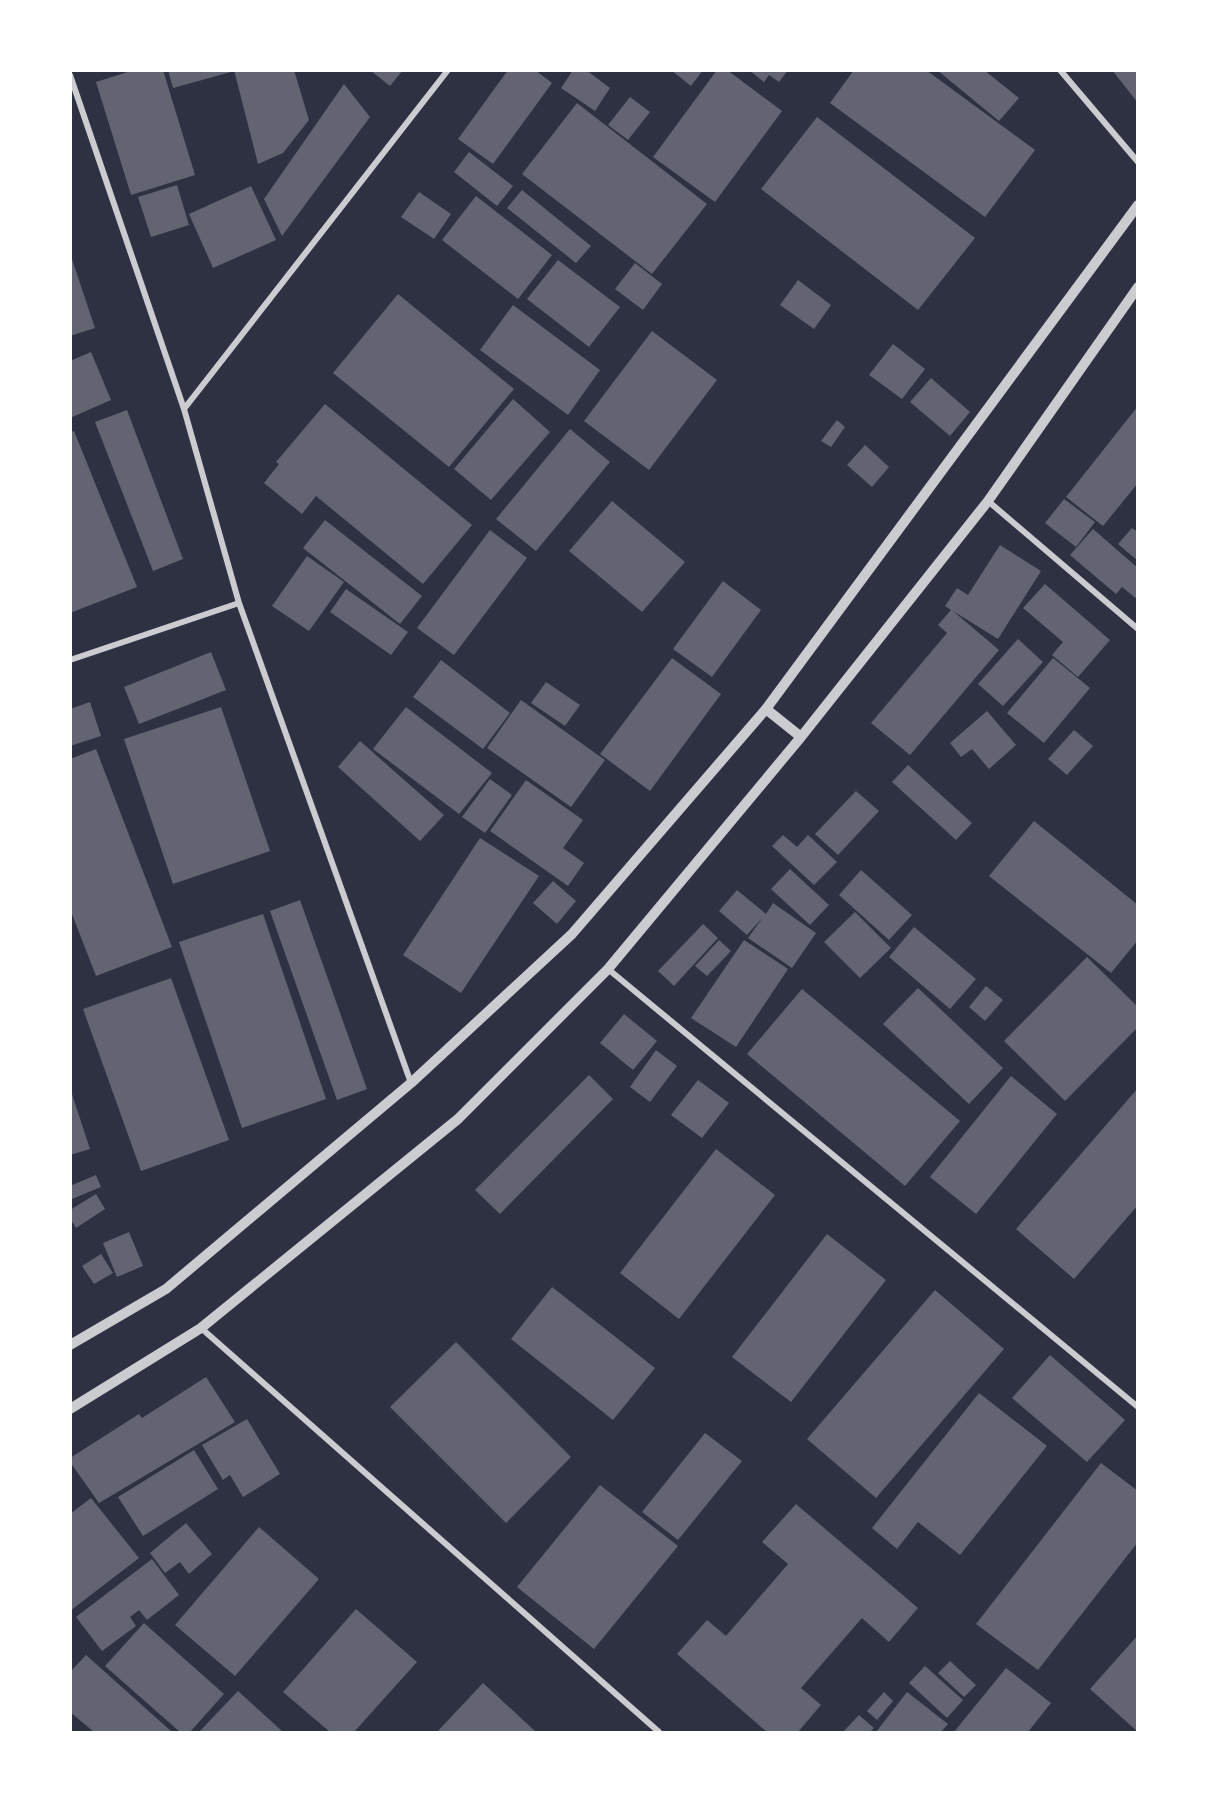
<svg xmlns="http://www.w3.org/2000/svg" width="1208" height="1803" font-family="Lato,sans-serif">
  <rect width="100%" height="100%" fill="#2d3142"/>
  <path fill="#626471" d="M 134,70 L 163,70 L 195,175 L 131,195 L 96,82 Z
    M 168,70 L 231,70 L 231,72 L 173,88 Z
    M 234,70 L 294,70 L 309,120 L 283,153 L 258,164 Z
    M 370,70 L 403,70 L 390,86 Z
    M 508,70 L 535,70 L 552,83 L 493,164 L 458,139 Z
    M 573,70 L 586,70 L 610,88 L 595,111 L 561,88 Z
    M 671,70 L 703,70 L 691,86 Z
    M 717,70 L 727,70 L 782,111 L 715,202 L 653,157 Z
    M 749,70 L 788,70 L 779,82 L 769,75 L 764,82 Z
    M 854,70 L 926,70 L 1035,150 L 985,217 L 830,103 Z
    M 937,70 L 984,70 L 1019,98 L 999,121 Z
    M 1112,70 L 1138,70 L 1138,103 Z
    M 344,84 L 370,117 L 282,236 L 264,199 Z
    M 630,97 L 650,112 L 628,140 L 608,125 Z
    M 577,103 L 707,204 L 652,274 L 522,174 Z
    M 817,117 L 975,238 L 918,310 L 761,189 Z
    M 469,152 L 513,186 L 497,206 L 454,172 Z
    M 177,185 L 189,225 L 151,237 L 138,197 Z
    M 251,186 L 276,240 L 213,268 L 189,214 Z
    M 522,190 L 591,246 L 576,263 L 507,208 Z
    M 419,192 L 451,214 L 434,239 L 401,217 Z
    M 476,196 L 552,255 L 518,299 L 442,240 Z
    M 70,253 L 95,328 L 70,336 Z
    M 558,260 L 620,307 L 589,347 L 527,299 Z
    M 635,263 L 662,284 L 643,310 L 615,289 Z
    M 798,280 L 831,305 L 814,329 L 780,305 Z
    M 398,294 L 514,389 L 449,467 L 333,373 Z
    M 513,305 L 600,370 L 568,415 L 480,350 Z
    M 652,331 L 717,380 L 649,470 L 584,421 Z
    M 893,344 L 925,369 L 902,399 L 869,375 Z
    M 91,352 L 111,400 L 70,418 L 70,361 Z
    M 931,378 L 970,412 L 950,436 L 910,402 Z
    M 513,399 L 550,432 L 491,500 L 454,469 Z
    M 325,404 L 472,525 L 423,584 L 316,496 L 302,514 L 264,483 L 279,464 L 276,462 Z
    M 1138,406 L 1138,483 L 1103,526 L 1066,497 Z
    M 127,410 L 183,559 L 153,571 L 95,422 Z
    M 837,420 L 845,427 L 831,447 L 821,441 Z
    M 570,429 L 610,462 L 536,551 L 496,519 Z
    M 74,431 L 137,587 L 70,613 L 70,432 Z
    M 865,445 L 889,467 L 872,487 L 847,465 Z
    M 1064,499 L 1095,522 L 1076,547 L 1045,523 Z
    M 612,501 L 685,562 L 642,612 L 569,551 Z
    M 325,520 L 422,596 L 400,624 L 303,548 Z
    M 1132,528 L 1138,532 L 1138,561 L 1118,544 Z
    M 1093,529 L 1138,568 L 1138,600 L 1122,587 L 1116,594 L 1070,555 Z
    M 490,530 L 527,558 L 454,655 L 417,628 Z
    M 1000,545 L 1041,571 L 998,639 L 953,611 L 999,650 L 910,755 L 871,723 L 947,633 L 938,625 L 951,610 L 945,606 L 957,588 L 968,595 Z
    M 307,556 L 344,582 L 309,631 L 272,606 Z
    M 723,581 L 761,610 L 712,677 L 673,649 Z
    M 1045,584 L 1110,640 L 1078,677 L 1052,655 L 1063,642 L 1023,608 Z
    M 346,589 L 408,632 L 391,655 L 330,612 Z
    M 1018,639 L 1043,662 L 1003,706 L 978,684 Z
    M 211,652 L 226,690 L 139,724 L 124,687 Z
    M 672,658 L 721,694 L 650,791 L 600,754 Z
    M 1053,658 L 1090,688 L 1044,743 L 1007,713 Z
    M 441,660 L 510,713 L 483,749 L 413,697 Z
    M 546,682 L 580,705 L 565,726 L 531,703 Z
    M 521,700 L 605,760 L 571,807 L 487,748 Z
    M 90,702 L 101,736 L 70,746 L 70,709 Z
    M 221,707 L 270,851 L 173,884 L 124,739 Z
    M 406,707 L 492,773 L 459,814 L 373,749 Z
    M 987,711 L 1016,745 L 989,769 L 972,749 L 961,757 L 950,743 Z
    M 1074,730 L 1093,746 L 1067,775 L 1048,759 Z
    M 360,741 L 444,815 L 420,841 L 338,767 Z
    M 96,749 L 172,947 L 96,976 L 70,909 L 70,759 Z
    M 908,765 L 972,823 L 956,840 L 892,782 Z
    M 490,779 L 512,795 L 485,833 L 462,817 Z
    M 526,780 L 583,820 L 563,848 L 584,863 L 568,886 L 490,831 Z
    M 856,791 L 879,811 L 838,855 L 815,834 Z
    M 1034,821 L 1138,905 L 1138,940 L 1111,973 L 989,876 Z
    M 783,835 L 797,847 L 808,835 L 837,862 L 814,885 L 772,846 Z
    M 480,838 L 539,876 L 461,993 L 403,955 Z
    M 790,869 L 829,905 L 810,925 L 771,889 Z
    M 861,870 L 912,915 L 889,940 L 839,895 Z
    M 553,881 L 576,901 L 557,924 L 533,903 Z
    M 737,890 L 766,914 L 773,903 L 816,933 L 792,968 L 748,938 L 763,917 L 747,935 L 719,911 Z
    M 300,900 L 367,1089 L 337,1100 L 270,911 Z
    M 855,912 L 891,948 L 860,978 L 824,942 Z
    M 263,914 L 326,1099 L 242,1128 L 179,942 Z
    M 703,924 L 718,938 L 674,986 L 658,971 Z
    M 914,927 L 976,979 L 950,1009 L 889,957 Z
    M 719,940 L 731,951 L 707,976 L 695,966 Z
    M 744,940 L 788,969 L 736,1047 L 691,1018 Z
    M 1087,957 L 1138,1007 L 1138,1027 L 1065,1101 L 1004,1041 Z
    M 171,978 L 229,1140 L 141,1171 L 83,1009 Z
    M 986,986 L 1003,1000 L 985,1021 L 969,1007 Z
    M 918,988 L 1003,1068 L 969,1104 L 883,1024 Z
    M 802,989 L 960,1121 L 905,1186 L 747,1054 Z
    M 624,1014 L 657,1041 L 633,1070 L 600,1043 Z
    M 656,1050 L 677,1066 L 650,1102 L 630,1087 Z
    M 589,1075 L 613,1099 L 500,1214 L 475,1190 Z
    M 1011,1076 L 1057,1114 L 976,1214 L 930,1177 Z
    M 698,1080 L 729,1103 L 702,1138 L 671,1115 Z
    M 70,1088 L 90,1149 L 70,1155 Z
    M 1138,1088 L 1138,1205 L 1074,1279 L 1016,1229 Z
    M 716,1149 L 775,1195 L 679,1319 L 620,1273 Z
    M 96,1175 L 101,1187 L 72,1199 L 70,1186 Z
    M 96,1194 L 105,1209 L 76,1228 L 70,1218 L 70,1210 Z
    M 129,1232 L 143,1266 L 117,1277 L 103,1243 Z
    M 827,1234 L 886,1280 L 791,1402 L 732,1357 Z
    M 101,1254 L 113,1273 L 94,1284 L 82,1266 Z
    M 552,1287 L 655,1368 L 613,1420 L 511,1339 Z
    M 935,1290 L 1004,1349 L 876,1498 L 807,1439 Z
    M 456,1342 L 571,1457 L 506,1523 L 390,1407 Z
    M 1050,1355 L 1125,1420 L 1087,1462 L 1012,1398 Z
    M 206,1377 L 235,1422 L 99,1503 L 70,1462 L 70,1458 L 139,1414 L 142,1418 Z
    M 979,1393 L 1047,1446 L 960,1555 L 918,1522 L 897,1549 L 872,1528 Z
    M 247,1419 L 280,1474 L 243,1497 L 230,1475 L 223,1480 L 202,1445 Z
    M 705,1433 L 742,1461 L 678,1540 L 642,1512 Z
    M 194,1450 L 218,1489 L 143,1536 L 118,1497 Z
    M 1101,1463 L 1138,1491 L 1138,1542 L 1038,1670 L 976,1624 Z
    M 600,1485 L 678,1546 L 594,1649 L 517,1587 Z
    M 91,1498 L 139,1558 L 70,1611 L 70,1514 Z
    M 796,1504 L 918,1608 L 889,1642 L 862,1618 L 801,1688 L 821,1705 L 798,1732 L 767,1732 L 677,1654 L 707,1620 L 726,1636 L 788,1564 L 762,1542 Z
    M 186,1523 L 212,1554 L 189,1574 L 180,1562 L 165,1573 L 150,1553 Z
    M 259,1527 L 319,1579 L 235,1676 L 175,1625 Z
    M 152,1559 L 179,1595 L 147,1620 L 139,1610 L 130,1617 L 136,1626 L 102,1651 L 76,1617 Z
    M 356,1609 L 417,1662 L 354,1732 L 330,1732 L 283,1692 Z
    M 144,1623 L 224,1694 L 190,1732 L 180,1732 L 105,1666 Z
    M 1138,1635 L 1138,1732 L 1090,1689 Z
    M 86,1655 L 172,1732 L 94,1732 L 70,1712 L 70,1672 Z
    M 950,1661 L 976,1685 L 964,1697 L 938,1673 Z
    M 925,1666 L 963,1700 L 947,1718 L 909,1683 Z
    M 1006,1668 L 1051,1703 L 1028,1732 L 954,1732 Z
    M 483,1683 L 536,1732 L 437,1732 Z
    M 238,1691 L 283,1732 L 199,1732 Z
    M 884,1692 L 893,1701 L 877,1720 L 867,1711 Z
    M 907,1692 L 948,1724 L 941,1732 L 876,1732 Z
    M 859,1715 L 874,1728 L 870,1732 L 843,1732 Z"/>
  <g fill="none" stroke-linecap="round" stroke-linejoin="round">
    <path stroke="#caccd0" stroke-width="6" d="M 1060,70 L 1138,162
      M 70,75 L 184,409 L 239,603 L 411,1083
      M 184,409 L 448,70
      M 988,501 L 1138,629
      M 70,660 L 239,603
      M 608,969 L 1138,1407
      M 201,1328 L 659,1732"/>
    <path stroke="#caccd0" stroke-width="10" d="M 766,709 L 801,737
      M 70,1345 L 166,1289 L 411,1083 L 572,934 L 766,709 L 1138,205
      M 70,1409 L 201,1328 L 458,1119 L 608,969 L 801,737 L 988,501 L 1138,287"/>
  </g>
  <rect width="1208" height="1803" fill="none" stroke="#ffffff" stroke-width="144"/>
</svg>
